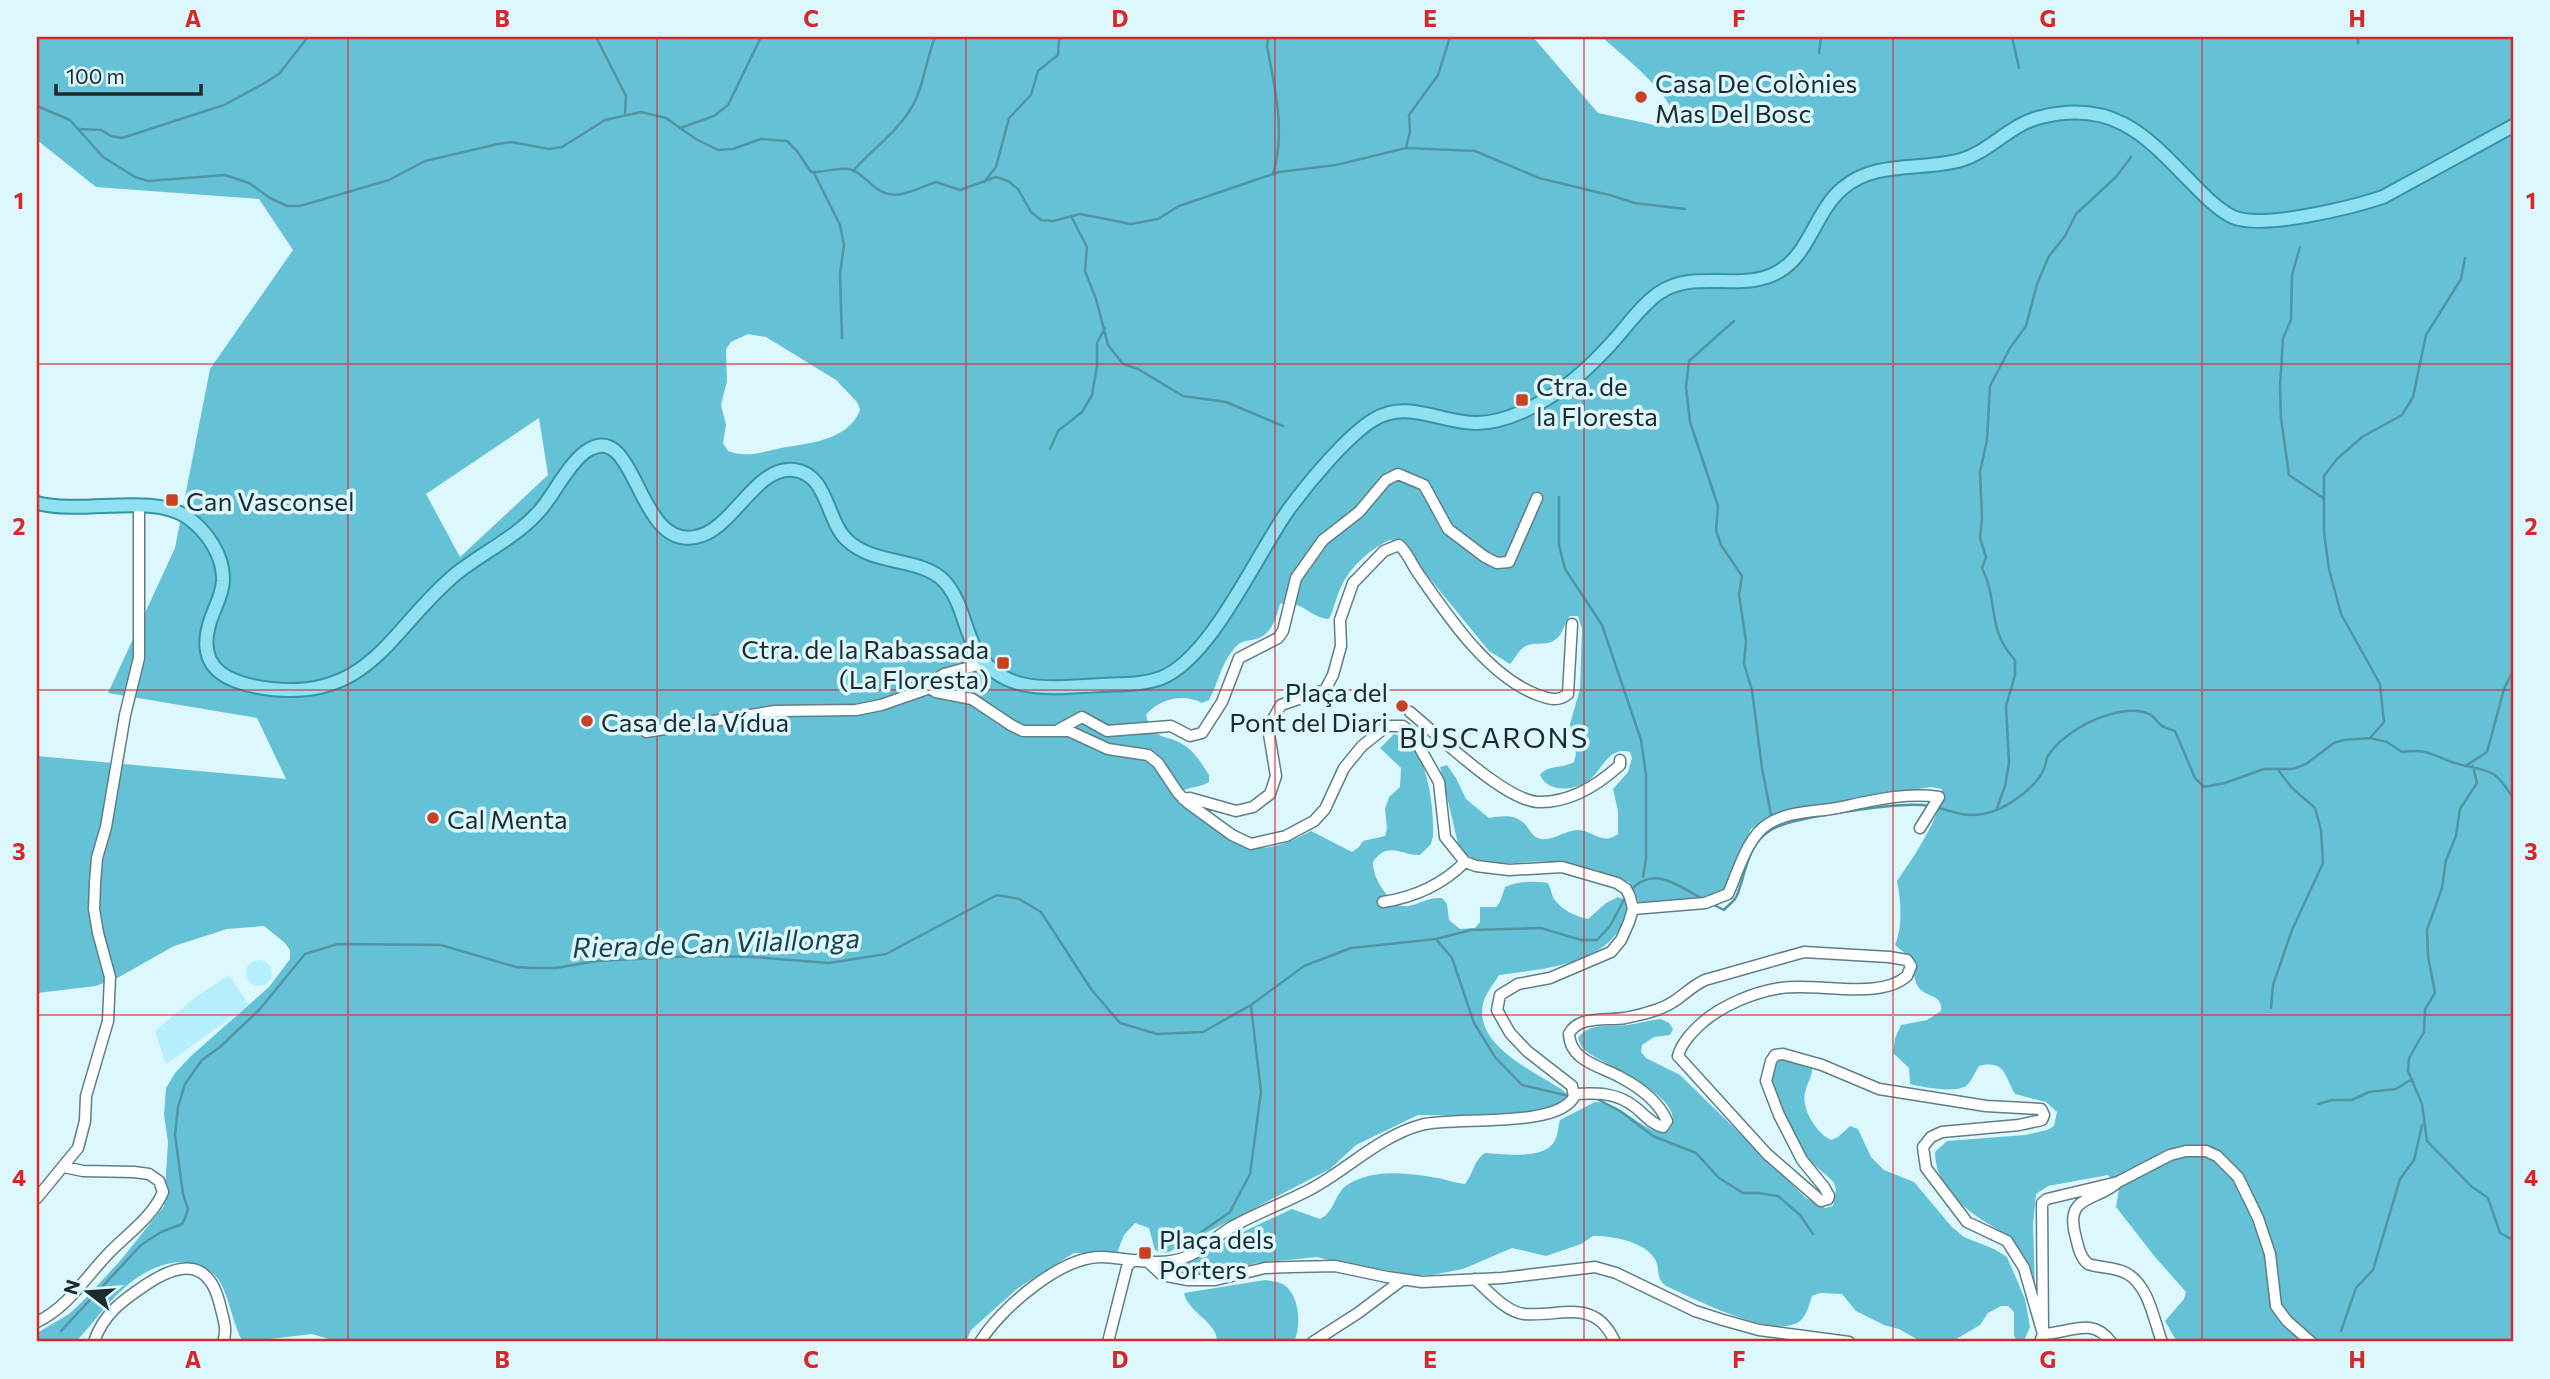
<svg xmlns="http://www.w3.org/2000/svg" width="2550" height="1379" font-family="Commissioner,sans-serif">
  <rect width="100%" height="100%" fill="#dcf7fd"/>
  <path fill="#b5eefc" d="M246 973a13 13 0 1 1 26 0a13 13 0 1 1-26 0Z
    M 229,975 L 249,1005 L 166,1064 L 155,1031 L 197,996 Z"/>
  <path fill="#65c1d5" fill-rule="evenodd" d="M 37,37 L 1533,37 L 1598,113 L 1669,128 L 1677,122 C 1666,87 1628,61 1602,37 L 2513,37 L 2513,1342 L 2177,1342 L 2165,1321 L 2184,1299 L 2186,1292 L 2155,1257 L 2116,1207 L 2119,1189 L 2108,1175 L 2048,1186 L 2036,1194 L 2033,1224 L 2035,1287 C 2026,1267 2027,1257 2010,1239 C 2003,1232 1995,1228 1987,1223 C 1961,1207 1935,1185 1935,1152 L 1947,1141 L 2025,1135 L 2047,1130 L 2054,1126 L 2057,1112 L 2046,1102 L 2015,1094 C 2005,1078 2006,1059 1979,1066 C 1975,1072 1972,1081 1967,1085 C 1957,1094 1922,1087 1910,1084 L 1909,1068 L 1893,1053 L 1895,1038 L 1901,1025 L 1927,1020 L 1941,1011 C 1943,994 1927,998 1919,988 C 1913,981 1914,967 1912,959 L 1895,945 C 1903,926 1901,901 1897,881 C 1913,858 1942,816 1942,789 L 1931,787 L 1858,799 L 1766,820 L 1751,829 L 1724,891 L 1705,900 L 1640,905 L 1629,882 C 1603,874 1576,865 1549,862 C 1520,859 1482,874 1459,848 L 1440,767 L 1447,765 L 1456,778 L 1466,799 L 1489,818 C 1502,816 1514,814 1525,824 C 1530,830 1532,837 1541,839 C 1553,841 1566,830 1577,830 C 1593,830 1602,846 1618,834 L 1618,811 L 1613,789 L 1628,772 L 1632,758 L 1630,752 C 1608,746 1602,771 1588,781 C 1573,791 1548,793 1540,775 C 1549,764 1562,769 1574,762 L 1576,754 L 1570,724 L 1580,689 L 1582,629 L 1578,616 L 1570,616 C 1565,622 1564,629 1560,635 C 1548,650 1535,639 1524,647 C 1518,651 1515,659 1510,664 L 1489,651 L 1426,574 L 1407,546 L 1390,540 C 1370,549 1350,567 1341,587 C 1336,597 1334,609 1329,619 C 1311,618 1299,598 1280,604 C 1277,615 1273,631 1261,637 C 1250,643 1243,637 1233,650 C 1221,664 1218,684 1209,700 L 1202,703 C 1183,693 1159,699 1146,715 C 1152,743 1171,733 1188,748 C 1197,755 1203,766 1209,775 L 1209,782 C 1200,788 1190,786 1181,792 C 1188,811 1196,815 1212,827 C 1249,856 1272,852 1311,831 L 1352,852 L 1359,847 L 1363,841 L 1385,836 L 1387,828 L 1385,809 L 1389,797 L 1400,787 L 1401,768 L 1380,748 L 1394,734 C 1428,742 1434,808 1433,836 L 1431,844 L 1420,855 C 1402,856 1388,840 1373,862 C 1373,875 1379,884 1386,894 C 1406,920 1418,896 1442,898 L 1447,904 L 1449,920 L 1460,929 L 1475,928 L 1480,922 L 1480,907 L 1496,907 L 1500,902 L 1505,887 C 1519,881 1533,881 1548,883 C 1551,888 1551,894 1554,899 C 1562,910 1576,917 1588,919 L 1606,903 L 1618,897 L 1626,900 L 1629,906 C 1616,965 1549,968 1499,975 C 1494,984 1485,994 1483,1004 C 1474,1045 1533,1071 1561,1089 L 1567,1094 L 1567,1101 L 1548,1112 L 1492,1116 L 1418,1115 L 1356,1145 L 1330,1169 L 1169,1252 L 1162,1253 L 1155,1250 L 1149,1228 L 1135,1223 L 1124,1235 L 1117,1253 L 1074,1253 L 1018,1288 L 971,1330 L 966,1342 L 331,1342 L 329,1339 L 312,1334 L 243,1342 C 232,1323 229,1293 217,1278 C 209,1267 192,1261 179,1262 C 130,1267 106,1309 76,1342 L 37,1342 L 37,1333 L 69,1314 L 82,1302 L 120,1261 L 164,1206 L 168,1142 L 164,1115 L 166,1088 L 175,1073 L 191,1056 L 269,987 L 290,959 L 290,950 L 285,943 L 264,926 L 227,929 L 174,946 L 119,977 L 96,986 L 37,993 L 37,756 L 286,779 L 257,718 L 108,693 L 175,548 L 210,369 L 293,250 L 259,199 L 96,187 L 37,140 ZM 748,334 L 766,337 L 836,380 L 857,402 L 860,410 C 848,441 809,443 781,448 C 763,452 745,458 728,451 L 723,443 L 726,425 L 721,405 L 727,381 L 726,349 L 731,342 ZM 539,418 L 548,475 L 460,557 L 426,494 Z
    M 1661,1019 L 1669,1023 L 1673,1029 L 1670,1035 L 1654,1037 L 1642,1045 L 1641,1052 L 1646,1058 L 1680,1075 L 1806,1198 L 1825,1208 L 1833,1206 L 1836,1190 L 1834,1183 C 1826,1173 1814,1167 1807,1157 C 1796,1142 1749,1063 1786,1059 C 1794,1058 1804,1063 1812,1066 C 1813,1077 1807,1082 1805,1093 C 1801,1109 1817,1134 1831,1140 L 1838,1137 L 1850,1126 L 1858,1129 L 1871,1157 L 1884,1170 L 1914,1182 L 1952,1227 L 1964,1237 L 1994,1249 L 2007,1257 L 2025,1299 L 2030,1327 L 2024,1341 L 2017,1342 L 2014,1335 L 2014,1312 L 2008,1306 L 2001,1306 L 1988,1313 L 1980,1325 L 1951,1342 L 1922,1342 L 1899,1329 L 1884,1325 L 1856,1311 L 1842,1294 L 1820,1293 L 1812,1296 C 1809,1305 1807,1315 1800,1321 C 1775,1341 1693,1298 1666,1286 C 1656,1278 1660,1272 1656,1261 C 1648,1244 1618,1237 1600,1236 L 1593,1236 L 1581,1244 L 1546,1256 L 1512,1248 L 1463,1269 L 1432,1275 L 1417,1275 L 1339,1263 L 1317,1257 L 1257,1263 L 1199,1278 L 1184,1274 L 1179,1269 L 1232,1237 L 1292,1209 L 1320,1219 C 1335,1212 1334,1194 1347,1185 C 1373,1168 1409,1173 1438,1178 C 1448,1180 1456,1183 1465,1184 C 1474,1173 1473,1161 1485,1153 C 1503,1154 1543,1160 1554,1142 C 1558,1136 1558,1127 1560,1120 L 1595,1102 C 1626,1103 1641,1134 1667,1132 C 1697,1101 1604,1065 1587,1052 C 1582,1048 1580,1044 1578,1038 C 1589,1022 1610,1027 1627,1025 C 1638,1024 1649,1020 1661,1019 Z
    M 1265,1280 C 1272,1281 1282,1282 1287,1287 C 1300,1300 1301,1327 1294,1342 L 1217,1342 C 1218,1322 1188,1313 1184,1293 Z"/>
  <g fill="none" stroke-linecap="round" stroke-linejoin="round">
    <path stroke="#5195a5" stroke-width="2.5" d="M 596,37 L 626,96 L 625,113
      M 1268,37 L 1267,46 C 1275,89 1286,132 1273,174
      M 2012,37 L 2019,68
      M 2358,37 L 2358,43
      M 1819,53 L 1821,37
      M 37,106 L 70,120 L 103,157 L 135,177 L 148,181 L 225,175 L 249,183 L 270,198 L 287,206 L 300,206 L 389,180 L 425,161 L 498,144 L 511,142 L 549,149 L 562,147 L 605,120 L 641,112 L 666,118 L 696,139 L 718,150 L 733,149 L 761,139 L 787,141 L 797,151 L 811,172 C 823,173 837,167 849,169 C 858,171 864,178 871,184 C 893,205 912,190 936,182 L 960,190 L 996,177 L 1008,181 L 1018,189 L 1031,212 L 1041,220 L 1053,221 L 1080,214 L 1131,224 L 1158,219 L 1179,206 L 1279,172 L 1336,165 L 1406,148 L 1475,151 L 1539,178 L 1613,196 L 1635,203 L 1685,209
      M 680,128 L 714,116 L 728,105 L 761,37
      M 79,129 L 101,130 L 111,136 L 122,138 L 224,105 L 263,84 L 279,74 L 308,37
      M 1406,148 L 1410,131 L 1409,115 L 1438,75 L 1450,37
      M 853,171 C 871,150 895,134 910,110 C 923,91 926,59 935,37
      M 814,173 L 840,225 L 844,245 L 840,274 L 842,338
      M 984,182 L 996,167 L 1009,118 L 1031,95 L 1038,71 L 1058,55 L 1059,40 L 1062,37
      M 1071,216 L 1087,247 L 1085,271 L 1096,299 L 1108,345 L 1123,364 L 1138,369 L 1183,396 L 1226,402 L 1283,426
      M 2300,247 L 2292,275 L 2291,320 L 2283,338 L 2280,387 L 2281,418 L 2289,475 L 2323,498
      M 1734,321 L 1689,361 L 1686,387 L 1690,422 L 1718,506 L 1716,530 L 1721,545 L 1742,576 L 1739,595 L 1746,641 L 1744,664 L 1752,690 L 1762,768 L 1772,820
      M 1050,449 L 1058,431 L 1082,412 L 1092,395 L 1097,366 L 1097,343 L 1105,328
      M 1559,497 L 1559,545 L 1565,569 L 1602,625 L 1641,740 L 1646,775 L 1646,858 L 1643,877
      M 2370,738 L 2384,722 L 2380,684 L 2341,614 L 2329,569 L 2324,533 L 2324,476 L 2337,459 L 2362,437 L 2402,415 L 2413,397 L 2426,335 L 2461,279 L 2465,258
      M 2467,765 L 2487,752 L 2504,689 L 2513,671
      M 2473,766 L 2477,783 L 2460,809 L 2456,836 L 2446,860 L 2442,888 L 2427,930 L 2428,956 L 2435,993 L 2425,1009 L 2424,1032 L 2409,1058 L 2408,1071 L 2422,1104 L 2427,1141 L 2471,1186 L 2488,1198 L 2500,1233 L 2513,1240
      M 1997,808 L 2005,786 L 2009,763 L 2006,706 L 2015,675 L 2015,660 C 1986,629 1999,602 1982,568 L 1986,557 L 1980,538 L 1982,518 L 1980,472 L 1987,440 L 1990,386 L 2010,348 L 2026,326 L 2037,284 L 2049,256 L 2065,236 L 2076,214 L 2116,177 L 2131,157
      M 1629,892 C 1653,864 1676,885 1703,899
      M 1712,904 L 1724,910 C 1727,906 1732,903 1735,899 C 1738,895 1739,889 1741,884 C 1747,863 1751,842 1771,830 C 1791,817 1896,803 1922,805 C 1949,807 1963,822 1994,811 C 2010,805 2036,787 2043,771 C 2046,767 2045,761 2048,756 C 2063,730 2120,701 2149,714 C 2154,716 2157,722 2161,725 C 2164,728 2170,729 2175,731 L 2195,778 L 2204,787 L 2225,783 L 2264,769 L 2293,769 L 2306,764 L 2334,743 L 2344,740 L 2370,738 L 2387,742 L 2402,752 C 2428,748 2433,756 2455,763 C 2488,773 2492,764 2513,798
      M 1436,939 L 1452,958 L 1474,1023 L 1495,1057 L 1522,1085 L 1569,1096
      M 2271,1008 L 2273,985 L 2292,930 L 2323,863 L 2321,830 L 2315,808 L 2291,787 L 2279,771
      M 1595,1098 L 1620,1111 L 1653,1136 L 1696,1153 L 1719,1178 L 1743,1193 L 1758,1193 L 1778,1196 L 1800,1215 L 1813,1234
      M 2318,1104 L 2332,1100 L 2352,1100 L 2369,1092 L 2396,1089 L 2412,1079
      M 1200,1233 L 1230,1212 L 1250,1174 L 1261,1092 L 1251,1006
      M 61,1331 L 141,1245 L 161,1232 L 182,1224 L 185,1218 L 188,1209 L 183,1194 L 175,1135 L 178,1107 L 185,1084 L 202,1060 L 220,1047 L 260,1009 L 305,954 L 338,944 L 441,945 L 516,967 L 532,968 L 556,968 L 597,961 L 694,956 L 753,957 L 829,963 L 886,954 L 997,895 L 1019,899 L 1041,912 L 1091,989 L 1120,1023 L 1157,1034 L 1203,1032 L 1251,1005 L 1304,966 L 1351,948 L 1436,939 L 1471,930 L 1541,928 L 1581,940 L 1597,940 L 1610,926 L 1625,898
      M 2341,1331 L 2356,1288 L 2373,1270 L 2400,1179 L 2414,1160 L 2422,1125"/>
    <defs>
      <path id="minor" d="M 1410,712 C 1438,735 1504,800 1538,802 C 1570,803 1598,785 1620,765 L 1620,760
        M 1058,730 L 1082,717 L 1107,731 L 1171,726 L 1190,736 L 1202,733 L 1222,702 L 1239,658 L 1278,638 L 1283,631 L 1296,578 L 1323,540 L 1359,512 L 1386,480 L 1398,474 L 1424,485 L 1448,529 L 1485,557 L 1497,563 L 1509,562 L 1537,498
        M 646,732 L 775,711 L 856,710 L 881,705 L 930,688
        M 1183,799 L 1190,798 L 1236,811 L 1253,807 L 1270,794 L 1276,776 L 1268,728 L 1281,705 L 1325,690 L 1333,675 L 1341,646 L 1340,620 L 1353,583 L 1384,551 L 1399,545 C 1409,554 1412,566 1420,576 C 1449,618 1489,677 1538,695 C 1549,699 1558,702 1568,694 L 1572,624
        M 1383,902 C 1416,897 1442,885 1465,862
        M 1633,909 L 1705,903 L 1728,894 C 1738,872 1747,837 1768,824 C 1788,811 1815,812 1837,808 C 1871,801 1904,792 1939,797 L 1920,828
        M 1574,1094 C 1597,1093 1616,1092 1635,1107 C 1644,1114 1651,1124 1663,1127 L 1667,1121 C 1658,1100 1639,1087 1620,1077 C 1600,1066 1570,1061 1569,1034 C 1578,1015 1607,1021 1625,1018 C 1640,1015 1659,1011 1673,1002 C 1684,995 1692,986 1705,980 L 1804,952 L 1889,957 L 1907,960 L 1911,966 L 1907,976 C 1879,1001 1816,982 1781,988 C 1754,992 1723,1005 1703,1022 C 1692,1032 1682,1042 1678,1056 L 1767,1154 L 1821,1201 L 1828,1199 L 1829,1196 L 1824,1187 L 1802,1160 L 1779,1115 L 1766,1081 L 1771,1061 L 1775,1055 L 1783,1054 L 1822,1065 L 1879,1089 L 1986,1106 L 2041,1109 L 2044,1115 L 2042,1120 L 2019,1125 L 1942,1132 L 1931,1137 L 1923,1147 L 1926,1168 L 1967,1222 L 2007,1241 L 2024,1268 L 2043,1334
        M 2118,1182 C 2097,1202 2065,1194 2075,1234 C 2078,1245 2079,1256 2088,1264 C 2100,1268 2114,1267 2126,1273 C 2149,1285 2154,1321 2162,1342
        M 37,1198 L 78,1148 L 85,1121 L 86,1096 L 108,1021 L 110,977 L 98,933 L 94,909 L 95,883 L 97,858 L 106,827 L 125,715 L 139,658 L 139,505
        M 1148,1262 L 1162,1275 L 1188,1280 L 1215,1280 L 1265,1268 L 1291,1267 L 1335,1266 L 1387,1277 L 1422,1282 L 1502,1278 L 1595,1267 L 1616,1273 L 1695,1311 L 1723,1320 L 1759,1330 L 1849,1342
        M 1475,1279 C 1488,1291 1506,1312 1524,1314 C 1562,1317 1595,1297 1615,1342
        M 37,1322 C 68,1307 85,1278 108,1254 C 127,1234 152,1218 163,1192 L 159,1181 L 149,1174 L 134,1172 L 83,1171 L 64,1167
        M 2043,1334 C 2070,1333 2092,1316 2111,1342
        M 94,1342 C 103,1314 123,1300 147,1284 C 181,1262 209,1259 220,1305 C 223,1318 228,1330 223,1342
        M 980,1342 C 1000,1309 1061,1256 1102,1257 C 1130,1258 1159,1268 1186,1257 C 1203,1251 1215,1237 1230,1228 C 1256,1213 1285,1203 1311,1189 C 1348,1169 1380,1136 1421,1125 C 1453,1116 1556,1129 1574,1097 L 1572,1086 L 1527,1051 L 1510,1033 L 1497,1010 L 1500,995 L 1518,984 L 1550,978 L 1611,952 L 1621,940 L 1629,922 L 1633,909 L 1630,897 L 1626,889 L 1617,883 L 1562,867 L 1509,870 L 1476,866 L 1465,862 L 1445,837 L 1439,782 L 1412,734 L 1403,726 L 1387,726 L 1362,746 L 1344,768 L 1325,809 L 1314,821 L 1286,836 L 1251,844 L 1232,835 L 1188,803 L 1178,793 L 1158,763 L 1148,755 L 1108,749 L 1069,731 L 1023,731 L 1011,725 L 972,699 L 936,692 L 930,688 L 931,683 L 944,674 L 985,663
        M 1108,1342 L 1127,1267 L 1131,1262 L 1137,1260
        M 1313,1342 L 1358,1313 L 1402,1280
        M 2040,1342 L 2043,1334 L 2042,1203 L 2047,1199 L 2118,1182 L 2170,1155 L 2186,1151 L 2206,1151 L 2217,1156 L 2238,1177 L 2258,1218 L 2270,1254 L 2276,1306 L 2287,1321 L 2311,1342"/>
      <path id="major" d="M 37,503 C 83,515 151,493 187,517 C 207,531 224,556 223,581 C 222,597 213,610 209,625 C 196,672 232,684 271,689 C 372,700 392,626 457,573 C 485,551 519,536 542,508 C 555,492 572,458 590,449 C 637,424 637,548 695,537 C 733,531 755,465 794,470 C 828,474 826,520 847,540 C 874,566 921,557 944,581 C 962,600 964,629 976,650 C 1003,697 1055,687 1101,685 C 1121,684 1142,685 1161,678 C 1212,658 1257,553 1289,509 C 1308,483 1347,436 1373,420 C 1407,398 1442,424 1477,423 C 1493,423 1508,418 1522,412 C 1561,394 1589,369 1617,337 C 1630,322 1643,304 1659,293 C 1695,268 1741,293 1778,272 C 1810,254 1815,211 1843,188 C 1875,160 1923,171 1961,160 C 1991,151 2010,124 2041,117 C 2110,100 2143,132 2187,178 C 2200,191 2216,209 2233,217 C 2262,230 2353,207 2383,197 L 2513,126"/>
    </defs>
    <use href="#minor" stroke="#5f7e85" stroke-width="13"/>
    <use href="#major" stroke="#3794a6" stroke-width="16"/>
    <use href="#minor" stroke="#fff" stroke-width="10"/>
    <use href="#major" stroke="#8fe0f1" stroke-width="12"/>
  </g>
  <path fill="none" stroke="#d62828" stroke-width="2" stroke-opacity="0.55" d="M 348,37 L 348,1342M 657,37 L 657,1342M 966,37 L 966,1342M 1275,37 L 1275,1342M 1584,37 L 1584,1342M 1893,37 L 1893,1342M 2202,37 L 2202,1342M 37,364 L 2513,364M 37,690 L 2513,690M 37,1015 L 2513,1015"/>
  <g fill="#ca4022" stroke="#dcf7fd" stroke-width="2.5">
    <circle cx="1641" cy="97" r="7"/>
    <rect x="1515" y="393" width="14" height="14" rx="3.5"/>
    <rect x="165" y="493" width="14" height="14" rx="3.5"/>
    <rect x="996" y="656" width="14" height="14" rx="3.5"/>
    <circle cx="1402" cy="706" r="7"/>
    <circle cx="587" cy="721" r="7"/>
    <circle cx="433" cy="818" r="7"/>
    <rect x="1138" y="1246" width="14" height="14" rx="3.5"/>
  </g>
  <g text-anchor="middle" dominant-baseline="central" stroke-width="7" stroke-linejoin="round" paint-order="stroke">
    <g font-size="26" fill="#1e2b2e" stroke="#dcf7fd" text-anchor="start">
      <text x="1655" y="82">Casa De Colònies<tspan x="1655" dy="30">Mas Del Bosc</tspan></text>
      <text x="1536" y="385">Ctra. de<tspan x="1536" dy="30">la Floresta</tspan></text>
      <text x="186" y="500">Can Vasconsel</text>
      <text x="989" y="648" text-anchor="end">Ctra. de la Rabassada<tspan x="989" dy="30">(La Floresta)</tspan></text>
      <text x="1388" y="691" text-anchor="end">Plaça del<tspan x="1388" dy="30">Pont del Diari</tspan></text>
      <text x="601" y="721">Casa de la Vídua</text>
      <text x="447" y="818">Cal Menta</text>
      <text x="1159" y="1238">Plaça dels<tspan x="1159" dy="30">Porters</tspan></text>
    </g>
    <g font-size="28" letter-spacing="2" fill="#1e2b2e" stroke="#dcf7fd">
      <text x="1494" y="737">BUSCARONS</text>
    </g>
    <g font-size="28" font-style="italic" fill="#19434c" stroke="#dcf7fd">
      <text transform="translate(716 942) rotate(-2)">Riera de Can Vilallonga</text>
    </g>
  </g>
  <rect width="2550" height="1379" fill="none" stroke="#dcf7fd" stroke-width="77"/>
  <g transform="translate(88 1292) rotate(287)" stroke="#dcf7fd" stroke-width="5" paint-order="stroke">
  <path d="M0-5L12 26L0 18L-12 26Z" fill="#1e2b2e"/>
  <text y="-10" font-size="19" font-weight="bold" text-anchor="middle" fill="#1e2b2e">N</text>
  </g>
  <path d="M56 84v10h145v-10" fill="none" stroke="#1e2b2e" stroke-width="3.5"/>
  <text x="66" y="84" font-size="21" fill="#1e2b2e" stroke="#dcf7fd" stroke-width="5" paint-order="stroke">100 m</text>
  <rect x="38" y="38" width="2474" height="1302" fill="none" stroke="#d62828" stroke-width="2.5"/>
  <g font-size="23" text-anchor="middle" font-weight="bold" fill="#d62828">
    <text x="193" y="27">A</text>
    <text x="502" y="27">B</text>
    <text x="811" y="27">C</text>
    <text x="1120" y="27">D</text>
    <text x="1430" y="27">E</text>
    <text x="1739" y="27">F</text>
    <text x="2048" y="27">G</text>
    <text x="2357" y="27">H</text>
    <text x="19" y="209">1</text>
    <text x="2531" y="209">1</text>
    <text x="19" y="535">2</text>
    <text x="2531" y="535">2</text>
    <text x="19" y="860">3</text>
    <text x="2531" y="860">3</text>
    <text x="19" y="1186">4</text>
    <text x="2531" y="1186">4</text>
    <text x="193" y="1368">A</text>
    <text x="502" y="1368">B</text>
    <text x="811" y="1368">C</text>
    <text x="1120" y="1368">D</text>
    <text x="1430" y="1368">E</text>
    <text x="1739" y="1368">F</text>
    <text x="2048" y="1368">G</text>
    <text x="2357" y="1368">H</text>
  </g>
</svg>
